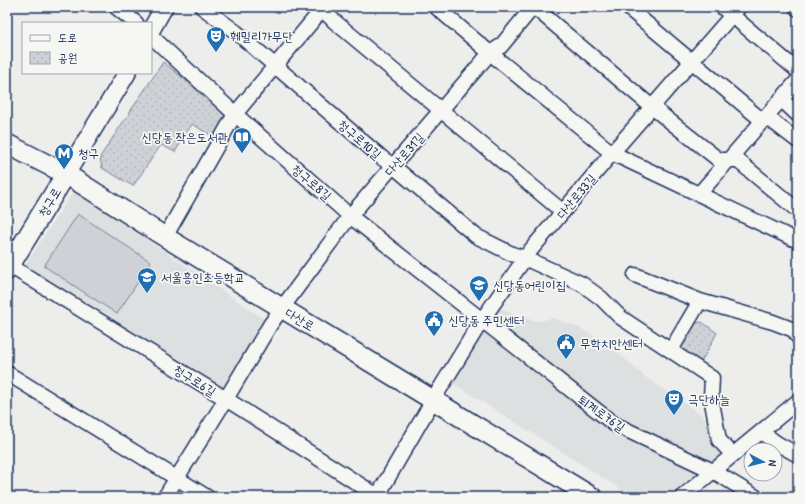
<svg xmlns="http://www.w3.org/2000/svg" width="805" height="504" font-family="'Patrick Hand','Poor Story',sans-serif">
  <defs>
    <pattern id="park-dots" width="8" height="8" patternUnits="userSpaceOnUse"><rect width="8" height="8" fill="#ced2d7"/><path d="M2 2h.1M6 6h.1" fill="none" stroke="#b0b5bb" stroke-width="1.8" stroke-linecap="round"/></pattern>
  </defs>
  <rect width="100%" height="100%" fill="#edeeec"/>
  <filter id="ink" filterUnits="userSpaceOnUse"><feTurbulence type="fractalNoise" baseFrequency=".025" numOctaves="2"/><feDisplacementMap in="SourceGraphic" scale="8" xChannelSelector="R" yChannelSelector="G"/><feConvolveMatrix kernelMatrix="1 2 1 2 8 2 1 2 1" color-interpolation-filters="sRGB"/></filter>
  <g filter="url(#ink)">
    <path fill="#dde0e1" d="M 74,190 L 267,321 L 224,391 L 24,267 Z
      M 498,306 L 516,316 L 538,321 L 553,318 L 578,327 L 607,343 L 644,376 L 703,416 L 724,452 L 666,497 L 633,497 L 451,382 Z"/>
    <path fill="url(#park-dots)" stroke="#74809a" d="M 163,62 L 231,116 L 217,139 L 192,124 L 175,152 L 161,145 L 133,186 L 102,168 L 100,157 Z
      M 702,322 L 717,333 L 699,366 L 674,349 L 688,325 Z"/>
    <path fill="#ced2d7" stroke="#74809a" d="M 78,214 L 151,262 L 117,314 L 44,266 Z"/>
    <g fill="none" stroke-linecap="round" stroke-linejoin="round">
      <defs>
        <path id="minor" d="M 116,7 L 136,23
          M 202,7 L 236,32 L 382,158 L 393,166 L 476,236 L 512,254 L 525,258 L 531,261 L 582,284 L 601,298 L 620,317 L 712,378 L 711,397 L 719,440 L 733,455
          M 320,7 L 334,21 L 563,212
          M 436,7 L 490,53 L 612,153 L 798,241
          M 534,7 L 652,107 L 719,160 L 737,160 L 796,209
          M 627,7 L 758,117 L 772,121 L 798,141
          M 722,7 L 798,71
          M 796,7 L 798,9
          M 151,36 L 235,114 L 350,216 L 614,424 L 713,471 L 756,497
          M 781,99 L 798,115
          M 699,194 L 798,80
          M 165,237 L 235,114 L 324,7
          M 7,264 L 226,399 L 379,497
          M 635,275 L 700,301 L 773,322 L 794,330 L 798,337
          M 671,350 L 700,301
          M 7,373 L 207,497
          M 761,432 L 778,444 L 798,455
          M 165,497 L 226,399 L 270,325 L 282,308 L 350,216 L 490,53 L 501,46 L 533,7
          M 377,497 L 433,400 L 482,320 L 530,251 L 612,153 L 739,7
          M 682,497 L 798,401"/>
        <path id="tertiary" d="M 151,30 L 164,7
          M 66,174 L 127,73"/>
        <path id="secondary" d="M 7,144 L 66,174 L 165,237 L 433,400 L 592,497
          M 7,270 L 66,174"/>
      </defs>
      <use href="#minor" stroke="#1b2f5e" stroke-width="17"/>
      <use href="#tertiary" stroke="#1b2f5e" stroke-width="20"/>
      <use href="#secondary" stroke="#1b2f5e" stroke-width="22"/>
      <use href="#minor" stroke="#f6f6f2" stroke-width="14"/>
      <use href="#tertiary" stroke="#f6f6f2" stroke-width="17"/>
      <use href="#secondary" stroke="#f6f6f2" stroke-width="19"/>
    </g>
  </g>
  <defs>
    <symbol id="theatre-pin" viewBox="-11 -11 22 30"><path d="M0 17L-7.5 6A9.5 9.5 0 1 1 7.5 6Z" fill="#1f6fb2" stroke="#f6f6f2"/><path d="M-5-5.5Q0-4 5-5.5V0Q5 5 0 6Q-5 5-5 0ZM-3.3-2.5H-1v1.5H-3.3ZM1-2.5H3.3v1.5H1ZM-2.8 1Q0 5.5 2.8 1Z" fill="#fff"/></symbol>
    <symbol id="library-pin" viewBox="-11 -11 22 30"><path d="M0 17L-7.5 6A9.5 9.5 0 1 1 7.5 6Z" fill="#1f6fb2" stroke="#f6f6f2"/><path d="M-6-4Q-3-5.5-.7-3.5V5Q-3 3-6 4ZM6-4Q3-5.5 .7-3.5V5Q3 3 6 4Z" fill="#fff"/></symbol>
    <symbol id="metro-pin" viewBox="-11 -11 22 30"><path d="M0 17L-7.5 6A9.5 9.5 0 1 1 7.5 6Z" fill="#1f6fb2" stroke="#f6f6f2"/><path d="M-5.5 5V-5H-3L0 0L3-5H5.5V5H3V-.5L0 4L-3-.5V5Z" fill="#fff"/></symbol>
    <symbol id="school-pin" viewBox="-11 -11 22 30"><path d="M0 17L-7.5 6A9.5 9.5 0 1 1 7.5 6Z" fill="#1f6fb2" stroke="#f6f6f2"/><path d="M0-5L7-2L0 1L-7-2ZM-4 1L0 2.5L4 1V4Q0 6-4 4Z" fill="#fff"/></symbol>
    <symbol id="civic-pin" viewBox="-11 -11 22 30"><path d="M0 17L-7.5 6A9.5 9.5 0 1 1 7.5 6Z" fill="#1f6fb2" stroke="#f6f6f2"/><path d="M-.6-6.5H3V-4.5H.6V-3L4-1V1h2V6H-6V1h2V-1L-.6-3ZM-1.2 2.5V6h2.4V2.5Z" fill="#fff"/></symbol>
  </defs>
  <g fill-rule="evenodd">
    <use href="#theatre-pin" x="205" y="25" width="22" height="30"/>
    <use href="#library-pin" x="231" y="126" width="22" height="30"/>
    <use href="#metro-pin" x="53" y="142" width="22" height="30"/>
    <use href="#school-pin" x="136" y="266" width="22" height="30"/>
    <use href="#school-pin" x="468" y="274" width="22" height="30"/>
    <use href="#civic-pin" x="423" y="309" width="22" height="30"/>
    <use href="#civic-pin" x="555" y="332" width="22" height="30"/>
    <use href="#theatre-pin" x="663" y="388" width="22" height="30"/>
  </g>
  <g text-anchor="middle" dominant-baseline="central" stroke-width="3.5" stroke-linejoin="round" paint-order="stroke">
    <g font-size="13" fill="#1b2f5e" stroke="#f6f6f2" text-anchor="start">
      <text x="230" y="36">훼밀리가무단</text>
      <text x="228" y="137" text-anchor="end">신당동 작은도서관</text>
      <text x="78" y="153">청구</text>
      <text x="161" y="277">서울흥인초등학교</text>
      <text x="493" y="285">신당동어린이집</text>
      <text x="448" y="320">신당동 주민센터</text>
      <text x="580" y="343">무학치안센터</text>
      <text x="688" y="399">극단하늘</text>
    </g>
    <g font-size="13" fill="#1b2f5e" stroke="#f6f6f2">
      <text transform="translate(360 139) rotate(41)">청구로10길</text>
      <text transform="translate(404 154) rotate(-49)">다산로31길</text>
      <text transform="translate(312 182) rotate(41)">청구로8길</text>
      <text transform="translate(576 196) rotate(-50)">다산로33길</text>
      <text transform="translate(49 202) rotate(-59)">청구로</text>
      <text transform="translate(300 319) rotate(31)">다산로</text>
      <text transform="translate(195 380) rotate(32)">청구로6길</text>
      <text transform="translate(602 413) rotate(35)">퇴계로76길</text>
    </g>
  </g>
  <rect width="805" height="504" fill="none" stroke="#f6f6f2" stroke-width="24"/>
  <rect x="12" y="12" width="781" height="480" fill="none" stroke="#1b2f5e" stroke-width="1.5" filter="url(#ink)"/>
  <rect x="22" y="22" width="130" height="52" fill="#f6f6f2" stroke="#9ea6b7"/>
  <rect x="30" y="35" width="20" height="6" fill="#f6f6f2" stroke="#9ea6b7"/>
  <text x="58" y="42" font-size="12" fill="#1b2f5e">도로</text>
  <rect x="30" y="52" width="20" height="12" fill="url(#park-dots)" stroke="#9ea6b7"/>
  <text x="58" y="62" font-size="12" fill="#1b2f5e">공원</text>
  <g transform="translate(763 462) rotate(97)"><circle r="19" fill="#f6f6f2" stroke="#9ea6b7"/>
  <path d="M0-3L7 15L0 10L-7 15Z" fill="#1f6fb2"/>
  <text y="-6" font-size="11" font-weight="bold" text-anchor="middle" fill="#1b2f5e">N</text>
  </g>
</svg>
